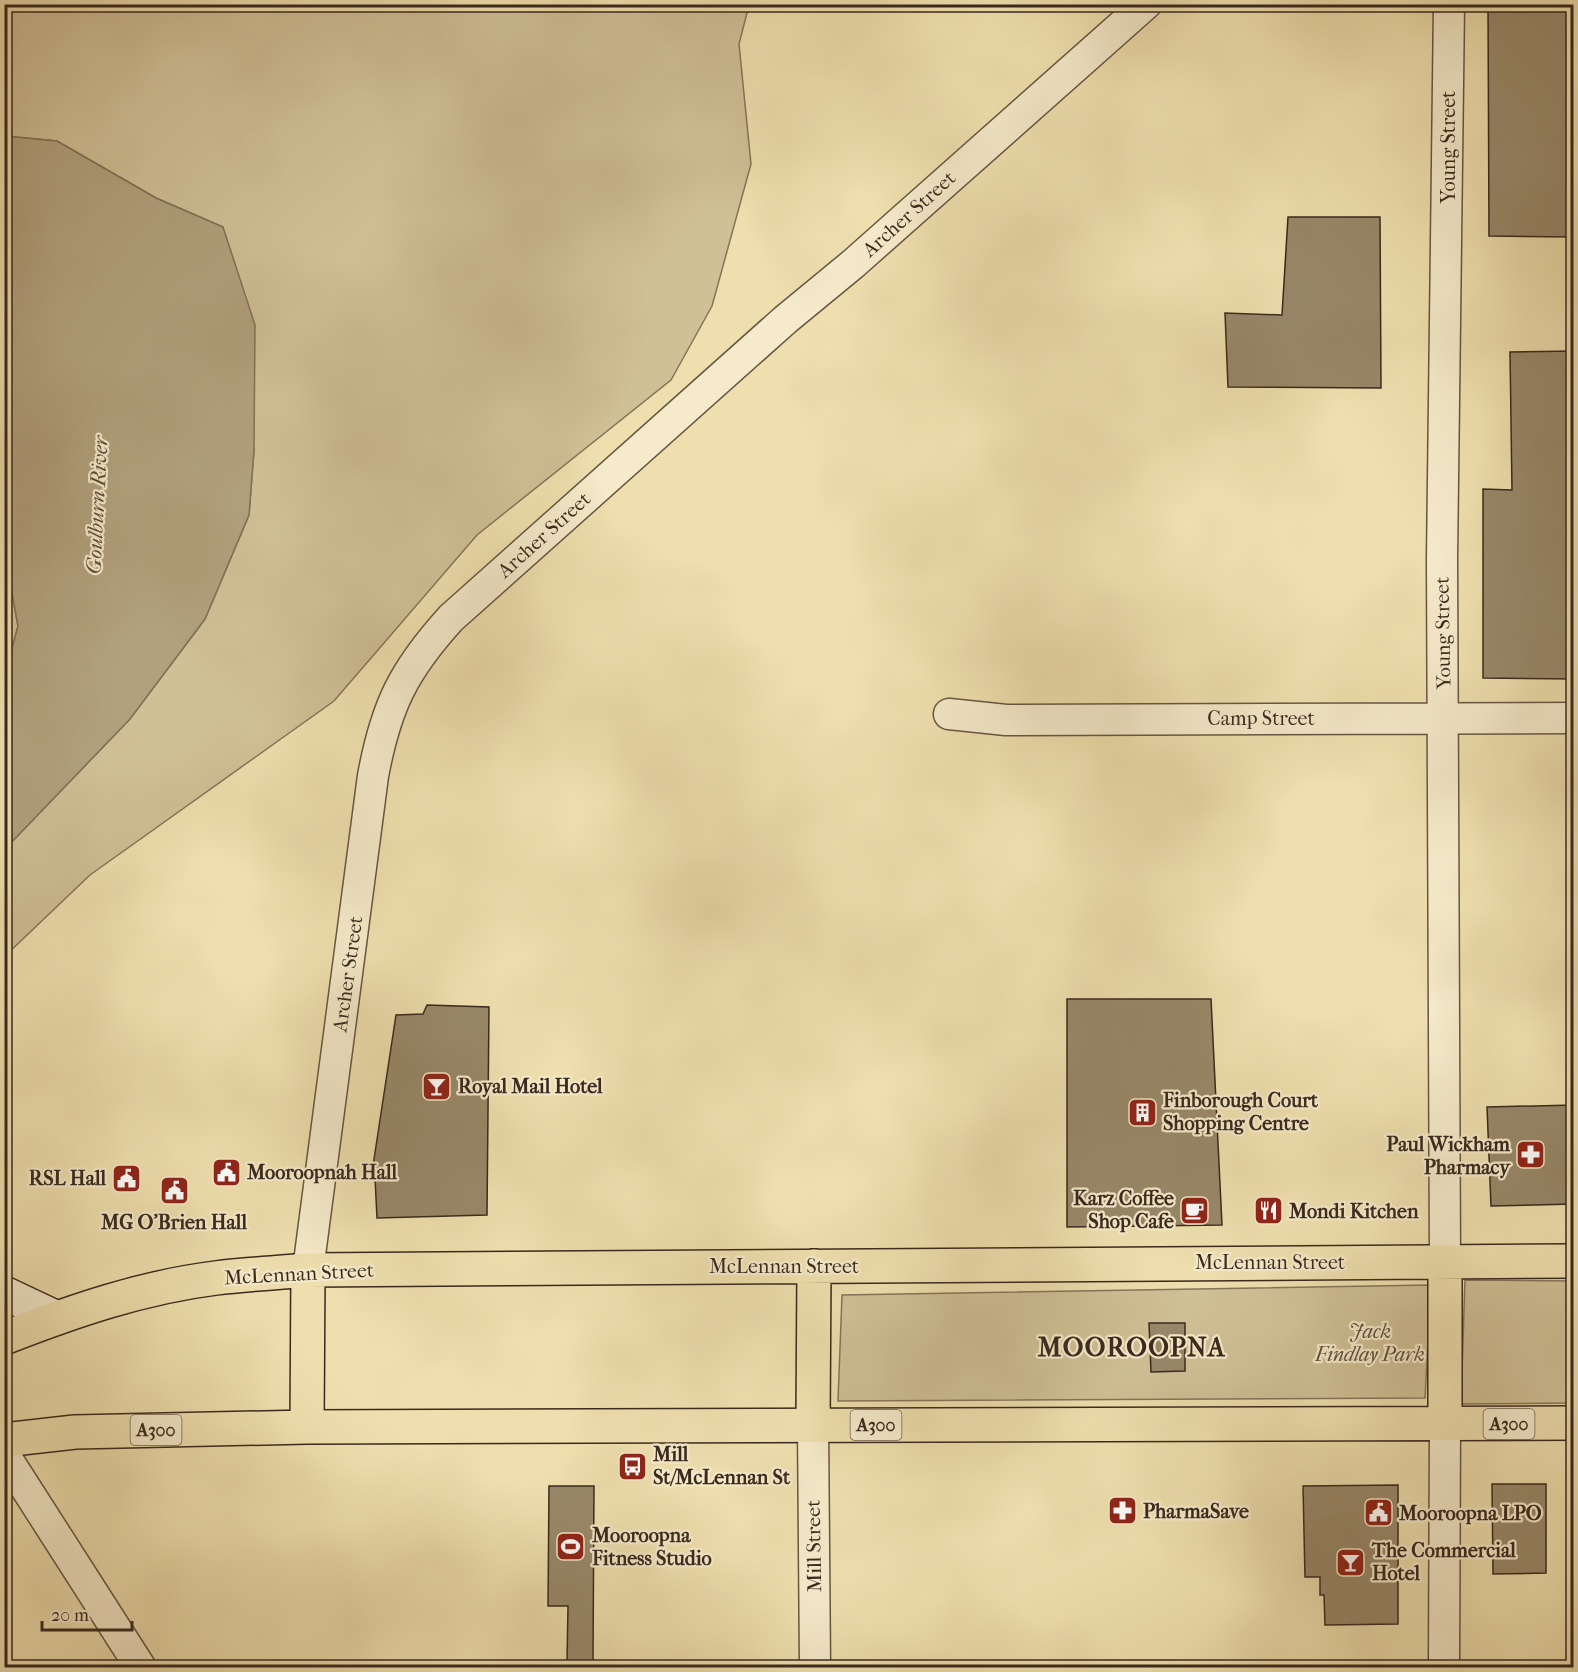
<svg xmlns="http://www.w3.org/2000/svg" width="1578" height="1672" font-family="'IM FELL French Canon',serif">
  <rect width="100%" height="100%" fill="#efdfae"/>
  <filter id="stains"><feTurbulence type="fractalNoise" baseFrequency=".00333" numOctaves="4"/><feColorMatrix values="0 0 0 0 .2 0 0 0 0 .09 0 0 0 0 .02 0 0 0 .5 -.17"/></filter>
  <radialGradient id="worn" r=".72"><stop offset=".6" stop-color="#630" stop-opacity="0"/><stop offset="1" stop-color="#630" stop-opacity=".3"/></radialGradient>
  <path fill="#d0c096" stroke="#84745a" stroke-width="1.5" d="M 5,5 L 749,5 L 739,44 L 751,164 L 712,306 L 671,380 L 477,535 L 334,701 L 90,875 L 5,956 L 5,849 L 130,719 L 205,619 L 249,515 L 254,450 L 223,227 L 156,198 L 57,141 L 5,136 Z
    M 4,549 L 18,626 L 5,675 L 4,675 Z
    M 1465,1280 L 1573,1281 L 1573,1403 L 1461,1404 Z
    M 1431,1285 L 1425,1398 L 838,1401 L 842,1295 Z"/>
  <path fill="#b1a17d" stroke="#817157" stroke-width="1.5" d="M 5,136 L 57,141 L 156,198 L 223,227 L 255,325 L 254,450 L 249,515 L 205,619 L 130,719 L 5,849 L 5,675 L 18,626 L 4,549 Z"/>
  <path fill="#988869" stroke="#39291e" stroke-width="1.5" d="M 1488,4 L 1574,4 L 1574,237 L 1489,236 Z
    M 1288,217 L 1380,217 L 1381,388 L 1228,387 L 1225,313 L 1282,315 Z
    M 1574,351 L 1574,679 L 1483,678 L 1483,489 L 1512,490 L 1510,352 Z
    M 1067,999 L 1211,999 L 1222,1225 L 1067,1227 Z
    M 427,1005 L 489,1007 L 487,1215 L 377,1218 L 375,1178 L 371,1179 L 396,1015 L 423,1014 Z
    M 1574,1105 L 1574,1204 L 1491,1206 L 1487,1107 Z
    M 1149,1323 L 1185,1323 L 1185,1371 L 1151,1372 Z
    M 1492,1484 L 1546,1484 L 1546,1573 L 1493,1574 Z
    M 1398,1485 L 1398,1624 L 1325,1625 L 1324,1595 L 1320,1595 L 1320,1577 L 1305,1577 L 1303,1486 Z
    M 549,1486 L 594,1486 L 593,1662 L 567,1661 L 568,1606 L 548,1606 Z"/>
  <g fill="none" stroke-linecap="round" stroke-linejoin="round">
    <defs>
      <path id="street" d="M 949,714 L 1006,720 L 1574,718
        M 1445,1261 L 1442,559 L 1449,4
        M 308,1270 L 373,776 C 386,706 403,671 451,618 L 785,320 L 853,264 L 1146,4
        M 813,1425 L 815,1668
        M 4,1454 L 141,1668
        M 1444,1668 L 1445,1424"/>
      <path id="secondary" d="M 4,1293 L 57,1318"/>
      <path id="highway" d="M 4,1338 C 73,1311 143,1287 216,1278 C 246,1274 277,1273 308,1270 L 1574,1261
        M 1445,1424 L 1445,1261
        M 813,1425 L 814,1266
        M 307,1427 L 308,1270
        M 4,1440 L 75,1432 L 307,1427 L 1574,1423"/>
    </defs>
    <use href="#street" stroke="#665642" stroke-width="33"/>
    <use href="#secondary" stroke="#39291e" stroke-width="36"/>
    <use href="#highway" stroke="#39291e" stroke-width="36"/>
    <use href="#street" stroke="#f5eaca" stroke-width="30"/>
    <use href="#secondary" stroke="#f5eaca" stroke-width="33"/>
    <use href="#highway" stroke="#efdfae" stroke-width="33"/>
  </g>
  <defs>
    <symbol id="bar-square" viewBox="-11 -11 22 22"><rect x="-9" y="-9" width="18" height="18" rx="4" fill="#8f2418" stroke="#f5eaca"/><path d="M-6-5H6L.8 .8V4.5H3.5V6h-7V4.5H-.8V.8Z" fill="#fff"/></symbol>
    <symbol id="building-square" viewBox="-11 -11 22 22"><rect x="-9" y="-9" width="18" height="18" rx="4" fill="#8f2418" stroke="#f5eaca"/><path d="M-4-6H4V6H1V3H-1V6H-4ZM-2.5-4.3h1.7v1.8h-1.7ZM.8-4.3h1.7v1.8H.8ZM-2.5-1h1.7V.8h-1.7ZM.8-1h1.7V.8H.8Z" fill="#fff"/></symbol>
    <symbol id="pharmacy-square" viewBox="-11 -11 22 22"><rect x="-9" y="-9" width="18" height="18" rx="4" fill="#8f2418" stroke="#f5eaca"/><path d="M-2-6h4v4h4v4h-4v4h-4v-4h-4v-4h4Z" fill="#fff"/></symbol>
    <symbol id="civic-square" viewBox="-11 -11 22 22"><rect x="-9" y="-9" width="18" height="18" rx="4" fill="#8f2418" stroke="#f5eaca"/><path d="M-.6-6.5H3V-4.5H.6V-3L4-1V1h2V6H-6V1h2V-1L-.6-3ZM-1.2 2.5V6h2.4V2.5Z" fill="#fff"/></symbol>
    <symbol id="cafe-square" viewBox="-11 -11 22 22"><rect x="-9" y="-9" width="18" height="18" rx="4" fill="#8f2418" stroke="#f5eaca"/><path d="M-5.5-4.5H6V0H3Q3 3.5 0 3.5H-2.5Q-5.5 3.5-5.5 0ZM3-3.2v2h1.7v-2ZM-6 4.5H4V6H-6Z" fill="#fff"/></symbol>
    <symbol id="restaurant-square" viewBox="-11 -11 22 22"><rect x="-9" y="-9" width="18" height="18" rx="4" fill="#8f2418" stroke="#f5eaca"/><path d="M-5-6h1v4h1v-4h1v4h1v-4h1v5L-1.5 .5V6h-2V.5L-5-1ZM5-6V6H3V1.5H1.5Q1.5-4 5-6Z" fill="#fff"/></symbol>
    <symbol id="bus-square" viewBox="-11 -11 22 22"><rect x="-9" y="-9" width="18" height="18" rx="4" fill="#8f2418" stroke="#f5eaca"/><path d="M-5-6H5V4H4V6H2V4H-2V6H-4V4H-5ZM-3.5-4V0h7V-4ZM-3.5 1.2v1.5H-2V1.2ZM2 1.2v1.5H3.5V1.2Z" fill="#fff"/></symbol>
    <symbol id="stadium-square" viewBox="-11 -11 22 22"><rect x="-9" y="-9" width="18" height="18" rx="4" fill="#8f2418" stroke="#f5eaca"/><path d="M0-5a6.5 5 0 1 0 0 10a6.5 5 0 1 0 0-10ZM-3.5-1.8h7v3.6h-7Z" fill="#fff"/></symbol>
  </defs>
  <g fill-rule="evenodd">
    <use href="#bar-square" x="420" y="1070" width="33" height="33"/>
    <use href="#building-square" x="1126" y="1096" width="33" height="33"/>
    <use href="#pharmacy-square" x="1514" y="1138" width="33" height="33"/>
    <use href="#civic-square" x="210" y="1156" width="33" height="33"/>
    <use href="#civic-square" x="110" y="1162" width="33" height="33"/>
    <use href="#civic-square" x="158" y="1174" width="33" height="33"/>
    <use href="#cafe-square" x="1178" y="1194" width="33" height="33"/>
    <use href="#restaurant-square" x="1252" y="1194" width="33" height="33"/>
    <use href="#bus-square" x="616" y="1450" width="33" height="33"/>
    <use href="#pharmacy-square" x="1106" y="1494" width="33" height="33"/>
    <use href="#civic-square" x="1362" y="1496" width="33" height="33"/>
    <use href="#stadium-square" x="554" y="1530" width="33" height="33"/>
    <use href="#bar-square" x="1334" y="1546" width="33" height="33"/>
  </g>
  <g text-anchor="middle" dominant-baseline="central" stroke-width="4.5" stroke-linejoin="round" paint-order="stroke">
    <g fill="#f5eaca" stroke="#716352" stroke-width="1.5">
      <rect x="1483.5" y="1409" width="51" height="30" rx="4.5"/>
      <rect x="850.5" y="1410" width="51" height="30" rx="4.5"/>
      <rect x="130.5" y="1415" width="51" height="30" rx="4.5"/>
    </g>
    <g font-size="18" font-weight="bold" fill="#39291e">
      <text x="1509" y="1424">A300</text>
      <text x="876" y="1425">A300</text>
      <text x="156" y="1430">A300</text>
    </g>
    <g font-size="20" fill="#39291e" stroke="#f5eaca">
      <text transform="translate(1448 147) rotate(-90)">Young Street</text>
      <text transform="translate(909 214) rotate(-42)">Archer Street</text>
      <text transform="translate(544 535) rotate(-42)">Archer Street</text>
      <text transform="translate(1443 633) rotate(-91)">Young Street</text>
      <text x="1261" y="718">Camp Street</text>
      <text transform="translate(348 974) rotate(-82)">Archer Street</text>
      <text x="1270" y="1262">McLennan Street</text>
      <text x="784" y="1266">McLennan Street</text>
      <text transform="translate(299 1274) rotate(-3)">McLennan Street</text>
      <text transform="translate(814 1546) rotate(-91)">Mill Street</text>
    </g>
    <g font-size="20" font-weight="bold" fill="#39291e" stroke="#f5eaca" text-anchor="start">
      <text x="458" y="1086">Royal Mail Hotel</text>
      <text x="1163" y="1100">Finborough Court<tspan x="1163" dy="23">Shopping Centre</tspan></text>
      <text x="1510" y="1144" text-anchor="end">Paul Wickham<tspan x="1510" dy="23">Pharmacy</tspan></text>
      <text x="247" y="1172">Mooroopnah Hall</text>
      <text x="106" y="1178" text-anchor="end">RSL Hall</text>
      <text x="1174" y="1198" text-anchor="end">Karz Coffee<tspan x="1174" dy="23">Shop Cafe</tspan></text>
      <text x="1289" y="1211">Mondi Kitchen</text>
      <text x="174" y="1222" text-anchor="middle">MG O'Brien Hall</text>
      <text x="653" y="1454">Mill<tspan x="653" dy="23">St/McLennan St</tspan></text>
      <text x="1143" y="1511">PharmaSave</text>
      <text x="1399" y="1513">Mooroopna LPO</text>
      <text x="592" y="1535">Mooroopna<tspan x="592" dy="23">Fitness Studio</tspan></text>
      <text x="1372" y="1550">The Commercial<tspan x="1372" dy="23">Hotel</tspan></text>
    </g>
    <g font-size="20" font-style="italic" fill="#5f4f3c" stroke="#f5eaca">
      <text x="1370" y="1331">Jack<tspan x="1370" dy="23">Findlay Park</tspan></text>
    </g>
    <g font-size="21" font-style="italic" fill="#5d4d3a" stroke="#f5eaca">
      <text transform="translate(97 505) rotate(-87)">Goulburn River</text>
    </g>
    <g font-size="26" font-weight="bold" letter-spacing="1.5" fill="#39291e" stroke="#f5eaca">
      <text x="1132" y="1347">MOOROOPNA</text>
    </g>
  </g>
  <rect width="1578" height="1672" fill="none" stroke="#efdfae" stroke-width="24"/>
  <rect x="6" y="6" width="1566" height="1660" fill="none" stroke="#39291e" stroke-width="3"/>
  <rect x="12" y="12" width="1554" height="1648" fill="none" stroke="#39291e" stroke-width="1.5"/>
  <path d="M42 1621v9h90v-9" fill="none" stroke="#39291e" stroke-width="3"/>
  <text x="51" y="1621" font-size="18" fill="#39291e" stroke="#f5eaca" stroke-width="4.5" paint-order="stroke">20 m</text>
  <rect width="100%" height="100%" filter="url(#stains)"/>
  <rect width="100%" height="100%" fill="url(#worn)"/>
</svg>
